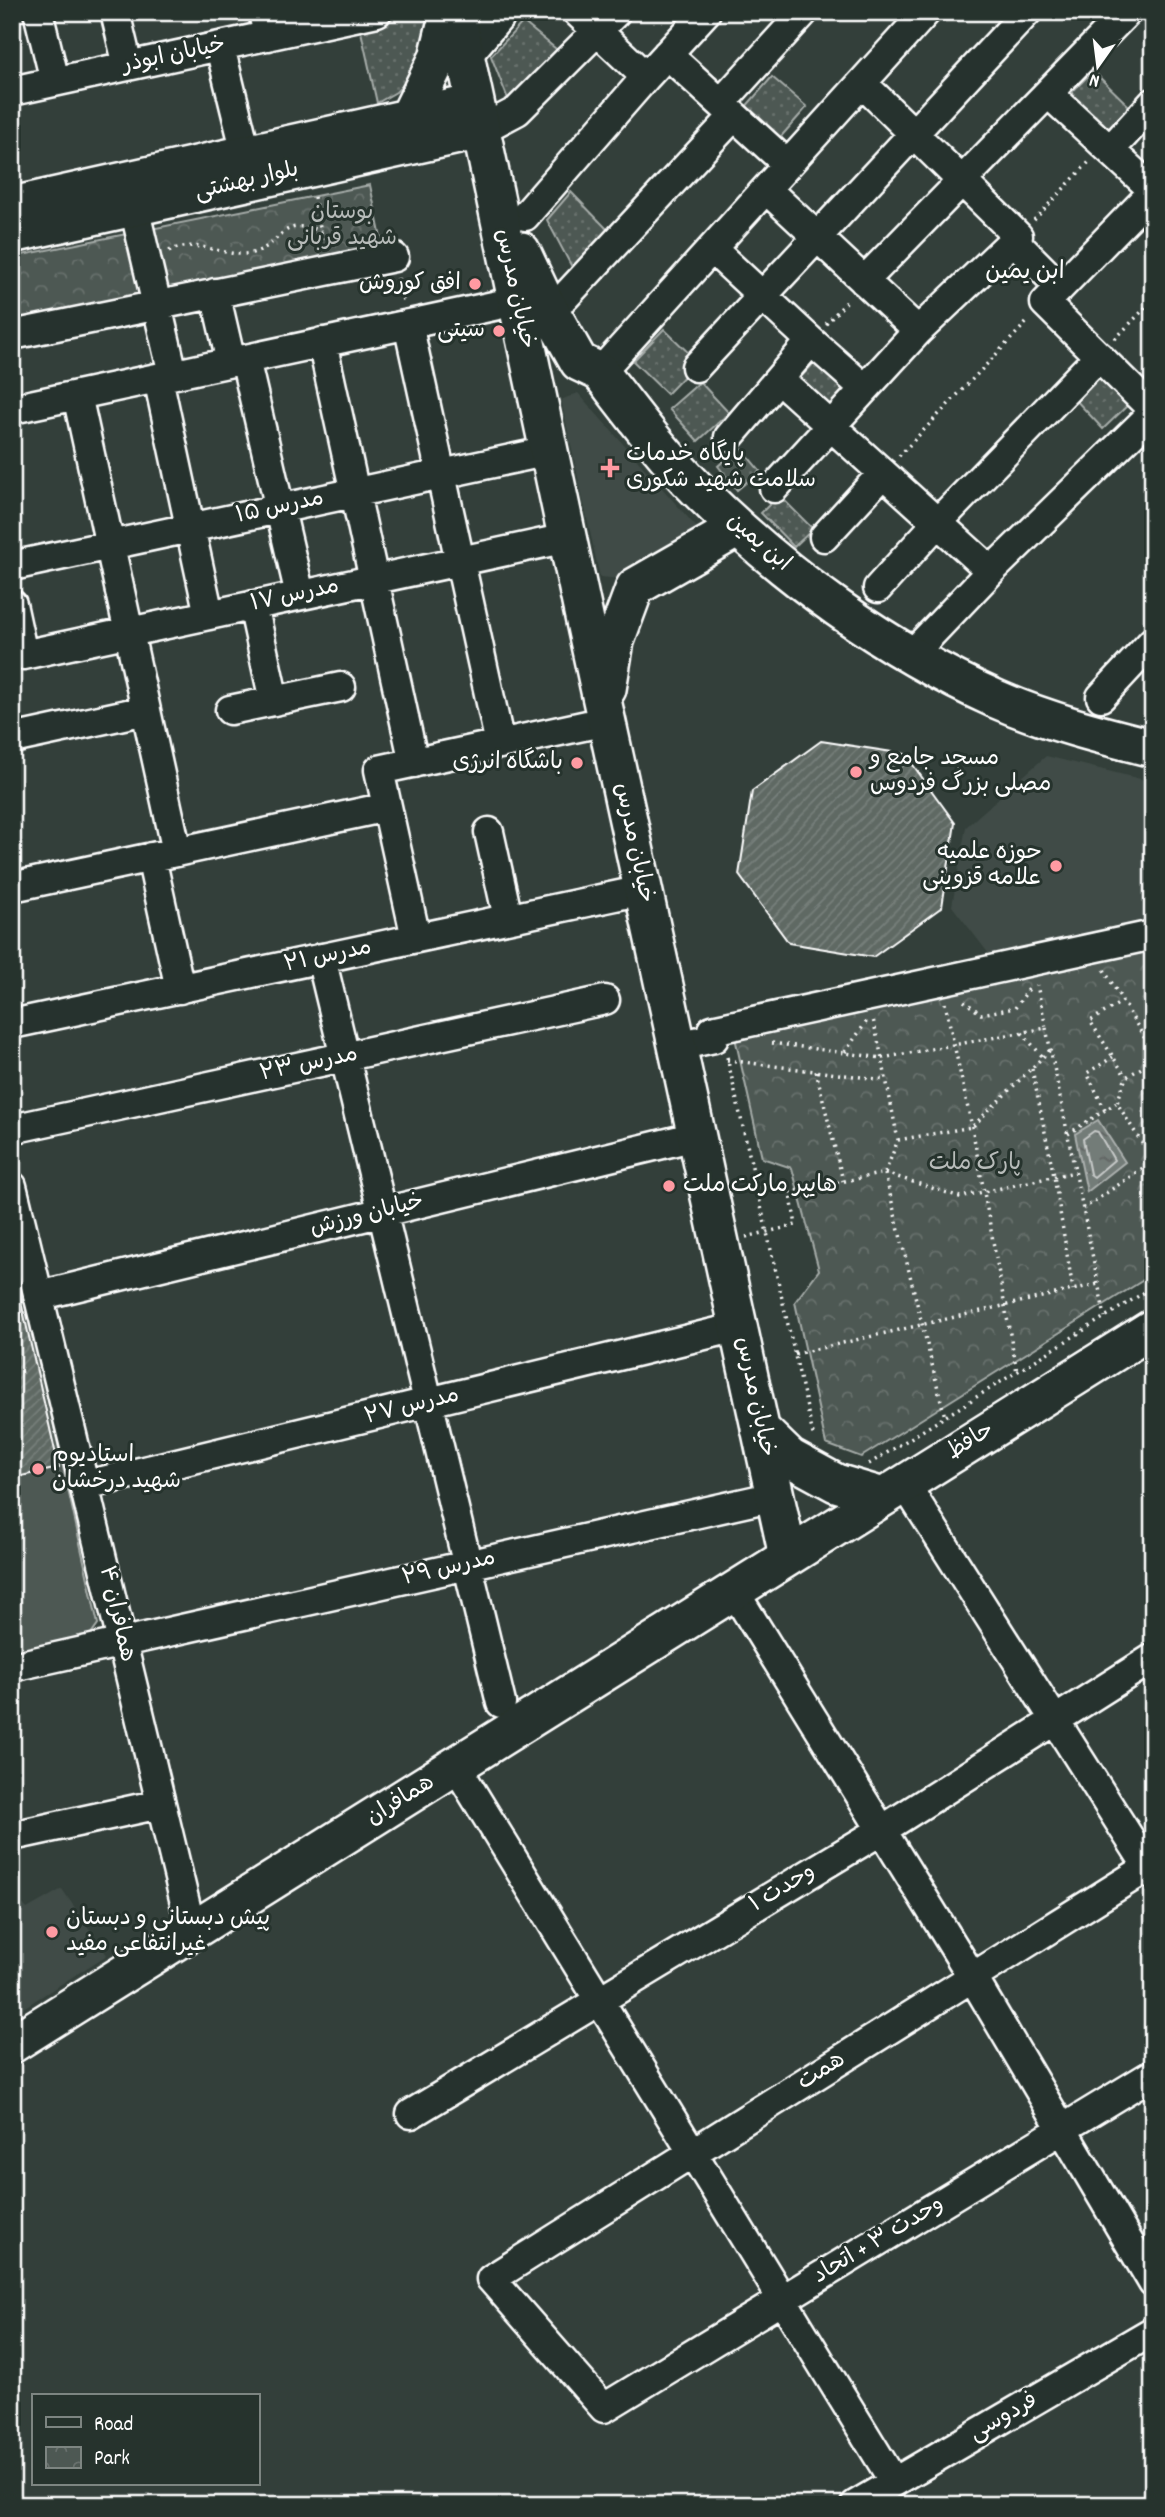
<svg xmlns="http://www.w3.org/2000/svg" width="1165" height="2517" font-family="Dekko,'Playpen Sans Arabic',sans-serif">
  <defs>
    <pattern id="grass-dots" width="8" height="8" patternUnits="userSpaceOnUse" patternTransform="scale(1.75)"><rect width="8" height="8" fill="#4d5853"/><path d="M2 2h.1M6 6h.1" fill="none" stroke="#68716d" stroke-width="1.8" stroke-linecap="round"/></pattern>
    <pattern id="park-crowns" width="20" height="18" patternUnits="userSpaceOnUse" patternTransform="scale(1.75)"><rect width="20" height="18" fill="#4d5853"/><path d="M2 6a3 3 0 1 1 6 0M12 15a3 3 0 1 1 6 0" fill="none" stroke="#68716d"/></pattern>
    <pattern id="water-ripples" width="26" height="14" patternUnits="userSpaceOnUse" patternTransform="scale(1.75)"><rect width="26" height="14" fill="#737b78"/><path d="M2 4q2-2 4 0t4 0M15 11q2-2 4 0t4 0" fill="none" stroke="#606462"/></pattern>
    <pattern id="building-hatch" width="6" height="6" patternUnits="userSpaceOnUse" patternTransform="scale(1.75)"><rect width="6" height="6" fill="#5f6964"/><path d="M-1 1l2-2M0 6l6-6M5 7l2-2" fill="none" stroke="#77807b"/></pattern>
  </defs>
  <rect width="100%" height="100%" fill="#333f3a"/>
  <filter id="ink" filterUnits="userSpaceOnUse"><feTurbulence type="fractalNoise" baseFrequency=".0143" numOctaves="2"/><feDisplacementMap in="SourceGraphic" scale="14" xChannelSelector="R" yChannelSelector="G"/><feConvolveMatrix kernelMatrix="1 2 1 2 8 2 1 2 1" color-interpolation-filters="sRGB"/></filter>
  <g filter="url(#ink)">
    <path fill="#404c47" d="M 578,393 L 705,537 L 634,580 L 600,577 L 561,400 Z
      M 1046,756 L 1153,782 L 1153,928 L 996,963 L 952,906 L 966,827 Z
      M 62,1889 L 107,1955 L 12,2015 L 12,1906 L 20,1901 L 27,1909 Z"/>
    <path fill="url(#grass-dots)" stroke="#a6aca9" stroke-width="2" d="M 422,12 L 432,12 L 416,72 L 396,92 L 377,103 L 360,27 Z
      M 523,22 L 561,53 L 510,104 L 491,56 Z
      M 1093,71 L 1130,107 L 1105,133 L 1067,97 Z
      M 772,77 L 807,107 L 777,141 L 743,110 Z
      M 571,192 L 610,232 L 574,271 L 547,220 Z
      M 664,329 L 698,362 L 667,394 L 633,361 Z
      M 821,356 L 855,388 L 828,415 L 795,383 Z
      M 1098,371 L 1130,403 L 1103,429 L 1072,396 Z
      M 700,382 L 729,413 L 698,441 L 669,409 Z
      M 740,447 L 760,471 L 737,490 L 718,466 Z
      M 779,495 L 813,529 L 794,547 L 761,513 Z"/>
    <path fill="url(#park-crowns)" stroke="#a6aca9" stroke-width="2" d="M 370,185 L 384,253 L 12,329 L 12,257 Z
      M 1153,941 L 1153,1274 L 861,1457 L 826,1444 L 795,1302 L 819,1270 L 792,1168 L 762,1158 L 734,1033 Z"/>
    <path fill="#4d5853" stroke="#a6aca9" stroke-width="2" d="M 12,1241 L 21,1280 L 17,1289 L 21,1311 L 29,1314 L 98,1624 L 88,1638 L 12,1655 Z"/>
    <path fill="url(#water-ripples)" stroke="#abb0ae" stroke-width="2" d="M 1098,1120 L 1125,1162 L 1087,1192 L 1075,1134 Z"/>
    <g fill="none" stroke-linecap="round" stroke-linejoin="round">
      <path stroke="#c7cac9" stroke-width="2" d="M 1094,1131 L 1098,1132 L 1114,1160 L 1094,1177 L 1090,1174 L 1083,1139 Z"/>
    </g>
    <path fill="url(#building-hatch)" stroke="#fff" stroke-width="2" d="M 821,741 L 905,754 L 955,823 L 942,907 L 873,957 L 789,943 L 739,875 L 752,791 Z
      M 19,1293 L 59,1468 L 12,1478 L 12,1294 Z"/>
    <g fill="none" stroke-linecap="round" stroke-linejoin="round">
      <defs>
        <path id="minor" d="M 38,12 L 55,81
          M 115,12 L 128,66
          M 263,12 L 268,36
          M 577,12 L 646,77
          M 220,47 L 246,153
          M 667,54 L 787,164
          M 466,57 L 504,12
          M 12,91 L 377,12
          M 1049,94 L 1153,190
          M 721,103 L 804,12
          M 481,130 L 517,111 L 616,12
          M 1110,150 L 1153,103
          M 766,189 L 918,331
          M 1153,192 L 1045,303 L 1153,410
          M 134,207 L 173,374
          M 525,216 L 646,77 L 706,12
          M 1013,240 L 1060,287
          M 712,249 L 811,341 L 864,388
          M 864,281 L 1127,12
          M 215,293 L 231,362
          M 565,297 L 734,116
          M 408,324 L 500,744
          M 12,335 L 394,257
          M 322,342 L 414,763
          M 245,359 L 300,595
          M 696,367 L 1027,12
          M 600,372 L 926,12
          M 158,378 L 209,615
          M 779,379 L 991,571
          M 77,395 L 177,852
          M 12,409 L 517,301
          M 729,437 L 811,341
          M 774,488 L 918,331 L 1018,236 L 863,84
          M 824,537 L 883,473
          M 12,566 L 549,451
          M 878,588 L 938,522 L 1099,356
          M 12,604 L 23,655 L 567,538
          M 253,605 L 274,701
          M 911,655 L 991,571 L 1153,413
          M 1101,697 L 1153,641
          M 230,710 L 341,687
          M 12,739 L 146,710
          M 489,832 L 508,918
          M 151,857 L 180,989
          M 12,887 L 387,807
          M 416,938 L 379,770 L 606,721
          M 321,958 L 501,1703
          M 12,1024 L 643,890
          M 677,1046 L 714,1038 L 712,1030 L 1153,935
          M 12,1129 L 605,1000
          M 12,1186 L 192,1932
          M 38,1296 L 696,1136
          M 905,1484 L 1153,1875
          M 86,1485 L 738,1327
          M 734,1591 L 973,1978 L 1153,2283
          M 12,1667 L 775,1496
          M 456,1766 L 894,2482
          M 12,1836 L 160,1804
          M 1153,1864 L 491,2279 L 604,2408 L 1153,2074
          M 411,2114 L 882,1830 L 1153,1658
          M 855,2505 L 1153,2331"/>
        <path id="major" d="M 456,12 L 587,631 L 788,1556
          M 409,117 L 438,58 L 449,12
          M 12,206 L 475,103
          M 12,234 L 481,130
          M 521,251 L 545,302 L 579,362 L 600,372 C 631,412 662,454 698,490 C 783,575 886,650 996,699 C 1046,721 1100,735 1153,748
          M 635,587 L 738,528
          M 607,689 L 615,641 L 635,587
          M 760,1429 L 790,1458 L 836,1483 L 883,1497
          M 12,2044 L 1153,1328"/>
      </defs>
      <use href="#minor" stroke="#fff" stroke-width="33"/>
      <use href="#major" stroke="#fff" stroke-width="42"/>
      <path stroke="#fff" stroke-width="3.5" stroke-dasharray="2 5" stroke-linecap="butt" d="M 314,197 L 324,247
        M 1034,220 L 1089,162
        M 169,251 C 200,237 225,259 252,253 C 284,245 277,216 321,231
        M 398,278 L 403,301
        M 826,324 L 849,299
        M 1115,339 L 1153,300
        M 899,456 L 1029,320
        M 1104,970 L 1153,1052
        M 964,1001 L 981,1014 L 1015,1008 L 1031,986
        M 1123,1001 L 1090,1021 L 1126,1077
        M 945,1003 L 972,1127 L 1017,1372
        M 1046,1028 L 1105,1317
        M 1022,1033 L 1043,1057
        M 772,1043 L 882,1058 L 873,1019
        M 845,1052 L 867,1021
        M 727,1057 L 814,1439
        M 727,1060 L 885,1080
        M 1153,1061 L 1126,1077 L 1117,1103 L 1143,1145 L 1153,1147
        M 1032,1069 L 1054,1176 L 1073,1290
        M 816,1071 L 843,1181
        M 1105,1110 L 1087,1073 L 1113,1057
        M 1068,1134 L 1116,1103
        M 898,1140 L 972,1127 L 1050,1050
        M 885,1173 L 960,1197 L 1075,1172
        M 885,1174 L 945,1417
        M 1083,1209 L 1153,1161
        M 746,1237 L 796,1225 L 790,1192 L 885,1173 L 898,1140 L 882,1058 L 1046,1028 L 1037,985
        M 795,1354 L 1098,1284
        M 869,1464 L 1153,1287"/>
      <use href="#minor" stroke="#26332d" stroke-width="28"/>
      <use href="#major" stroke="#26332d" stroke-width="37"/>
    </g>
  </g>
  <g fill="#ff9aa2" stroke="#26332d" stroke-width="2.5">
    <circle cx="475" cy="284" r="7"/>
    <circle cx="499" cy="331" r="7"/>
    <path d="M606.5 457.5h7v7h7v7h-7v7h-7v-7h-7v-7h7z"/>
    <circle cx="577" cy="763" r="7"/>
    <circle cx="856" cy="772" r="7"/>
    <circle cx="1056" cy="866" r="7"/>
    <circle cx="669" cy="1186" r="7"/>
    <circle cx="38" cy="1469" r="7"/>
    <circle cx="52" cy="1932" r="7"/>
  </g>
  <g text-anchor="middle" dominant-baseline="central" stroke-width="6" stroke-linejoin="round" paint-order="stroke">
    <g font-size="23" fill="#fff" stroke="#26332d">
      <text transform="translate(174 56) rotate(-12)">خیابان ابوذر</text>
      <text transform="translate(247 182) rotate(-13)">بلوار بهشتی</text>
      <text transform="translate(514 289) rotate(78)">خیابان مدرس</text>
      <text transform="translate(280 508) rotate(-12)">مدرس ۱۵</text>
      <text transform="translate(758 543) rotate(41)">ابن یمین</text>
      <text transform="translate(295 596) rotate(-12)">مدرس ۱۷</text>
      <text transform="translate(633 843) rotate(78)">خیابان مدرس</text>
      <text transform="translate(328 957) rotate(-12)">مدرس ۲۱</text>
      <text transform="translate(309 1065) rotate(-12)">مدرس ۲۳</text>
      <text transform="translate(367 1216) rotate(-14)">خیابان ورزش</text>
      <text transform="translate(754 1397) rotate(78)">خیابان مدرس</text>
      <text transform="translate(412 1407) rotate(-14)">مدرس ۲۷</text>
      <text transform="translate(971 1442) rotate(-32)">حافظ</text>
      <text transform="translate(449 1569) rotate(-13)">مدرس ۲۹</text>
      <text transform="translate(116 1614) rotate(77)">همافران ۴</text>
      <text transform="translate(401 1801) rotate(-32)">همافران</text>
      <text transform="translate(783 1889) rotate(-31)">وحدت ۱</text>
      <text transform="translate(822 2072) rotate(-32)">همت</text>
      <text transform="translate(879 2241) rotate(-31)">وحدت ۳ + اتحاد</text>
      <text transform="translate(1004 2418) rotate(-30)">فردوسی</text>
    </g>
    <g font-size="23" fill="#b8bcba" stroke="#26332d">
      <text x="342" y="213">بوستان<tspan x="342" dy="26">شهید قربانی</tspan></text>
      <text x="975" y="1164">پارک ملت</text>
    </g>
    <g font-size="23" fill="#fff" stroke="#26332d" text-anchor="start">
      <text x="461" y="284" text-anchor="end">افق کوروش</text>
      <text x="485" y="331" text-anchor="end">سیتی</text>
      <text x="626" y="455">پایگاه خدمات<tspan x="626" dy="26">سلامت شهید شکوری</tspan></text>
      <text x="870" y="759">مسجد جامع و<tspan x="870" dy="26">مصلی بزرگ فردوس</tspan></text>
      <text x="563" y="763" text-anchor="end">باشگاه انرژی</text>
      <text x="1042" y="853" text-anchor="end">حوزه علمیه<tspan x="1042" dy="26">علامه قزوینی</tspan></text>
      <text x="683" y="1186">هایپر مارکت ملت</text>
      <text x="52" y="1456">استادیوم<tspan x="52" dy="26">شهید درخشان</tspan></text>
      <text x="66" y="1919">پیش دبستانی و دبستان<tspan x="66" dy="26">غیرانتفاعی مفید</tspan></text>
    </g>
    <g font-size="24" fill="#fff" stroke="#26332d">
      <text x="1025" y="273">ابن یمین</text>
    </g>
  </g>
  <rect width="1165" height="2517" fill="none" stroke="#26332d" stroke-width="42"/>
  <rect x="21" y="21" width="1123" height="2475" fill="none" stroke="#fff" stroke-width="2.5" filter="url(#ink)"/>
  <rect x="32" y="2394" width="228" height="91" fill="#26332d" stroke="#7d8581" stroke-width="2"/>
  <rect x="46" y="2417" width="35" height="10" fill="#26332d" stroke="#7d8581" stroke-width="2"/>
  <text x="94" y="2430" font-size="21" fill="#ffffff">Road</text>
  <rect x="46" y="2447" width="35" height="21" fill="url(#park-crowns)" stroke="#7d8581" stroke-width="2"/>
  <text x="94" y="2464" font-size="21" fill="#ffffff">Park</text>
  <g transform="translate(1098 66) rotate(194)" stroke="#26332d" stroke-width="5" paint-order="stroke">
  <path d="M0-5L12 26L0 18L-12 26Z" fill="#ffffff"/>
  <text y="-10" font-size="19" font-weight="bold" text-anchor="middle" fill="#ffffff">N</text>
  </g>
</svg>
